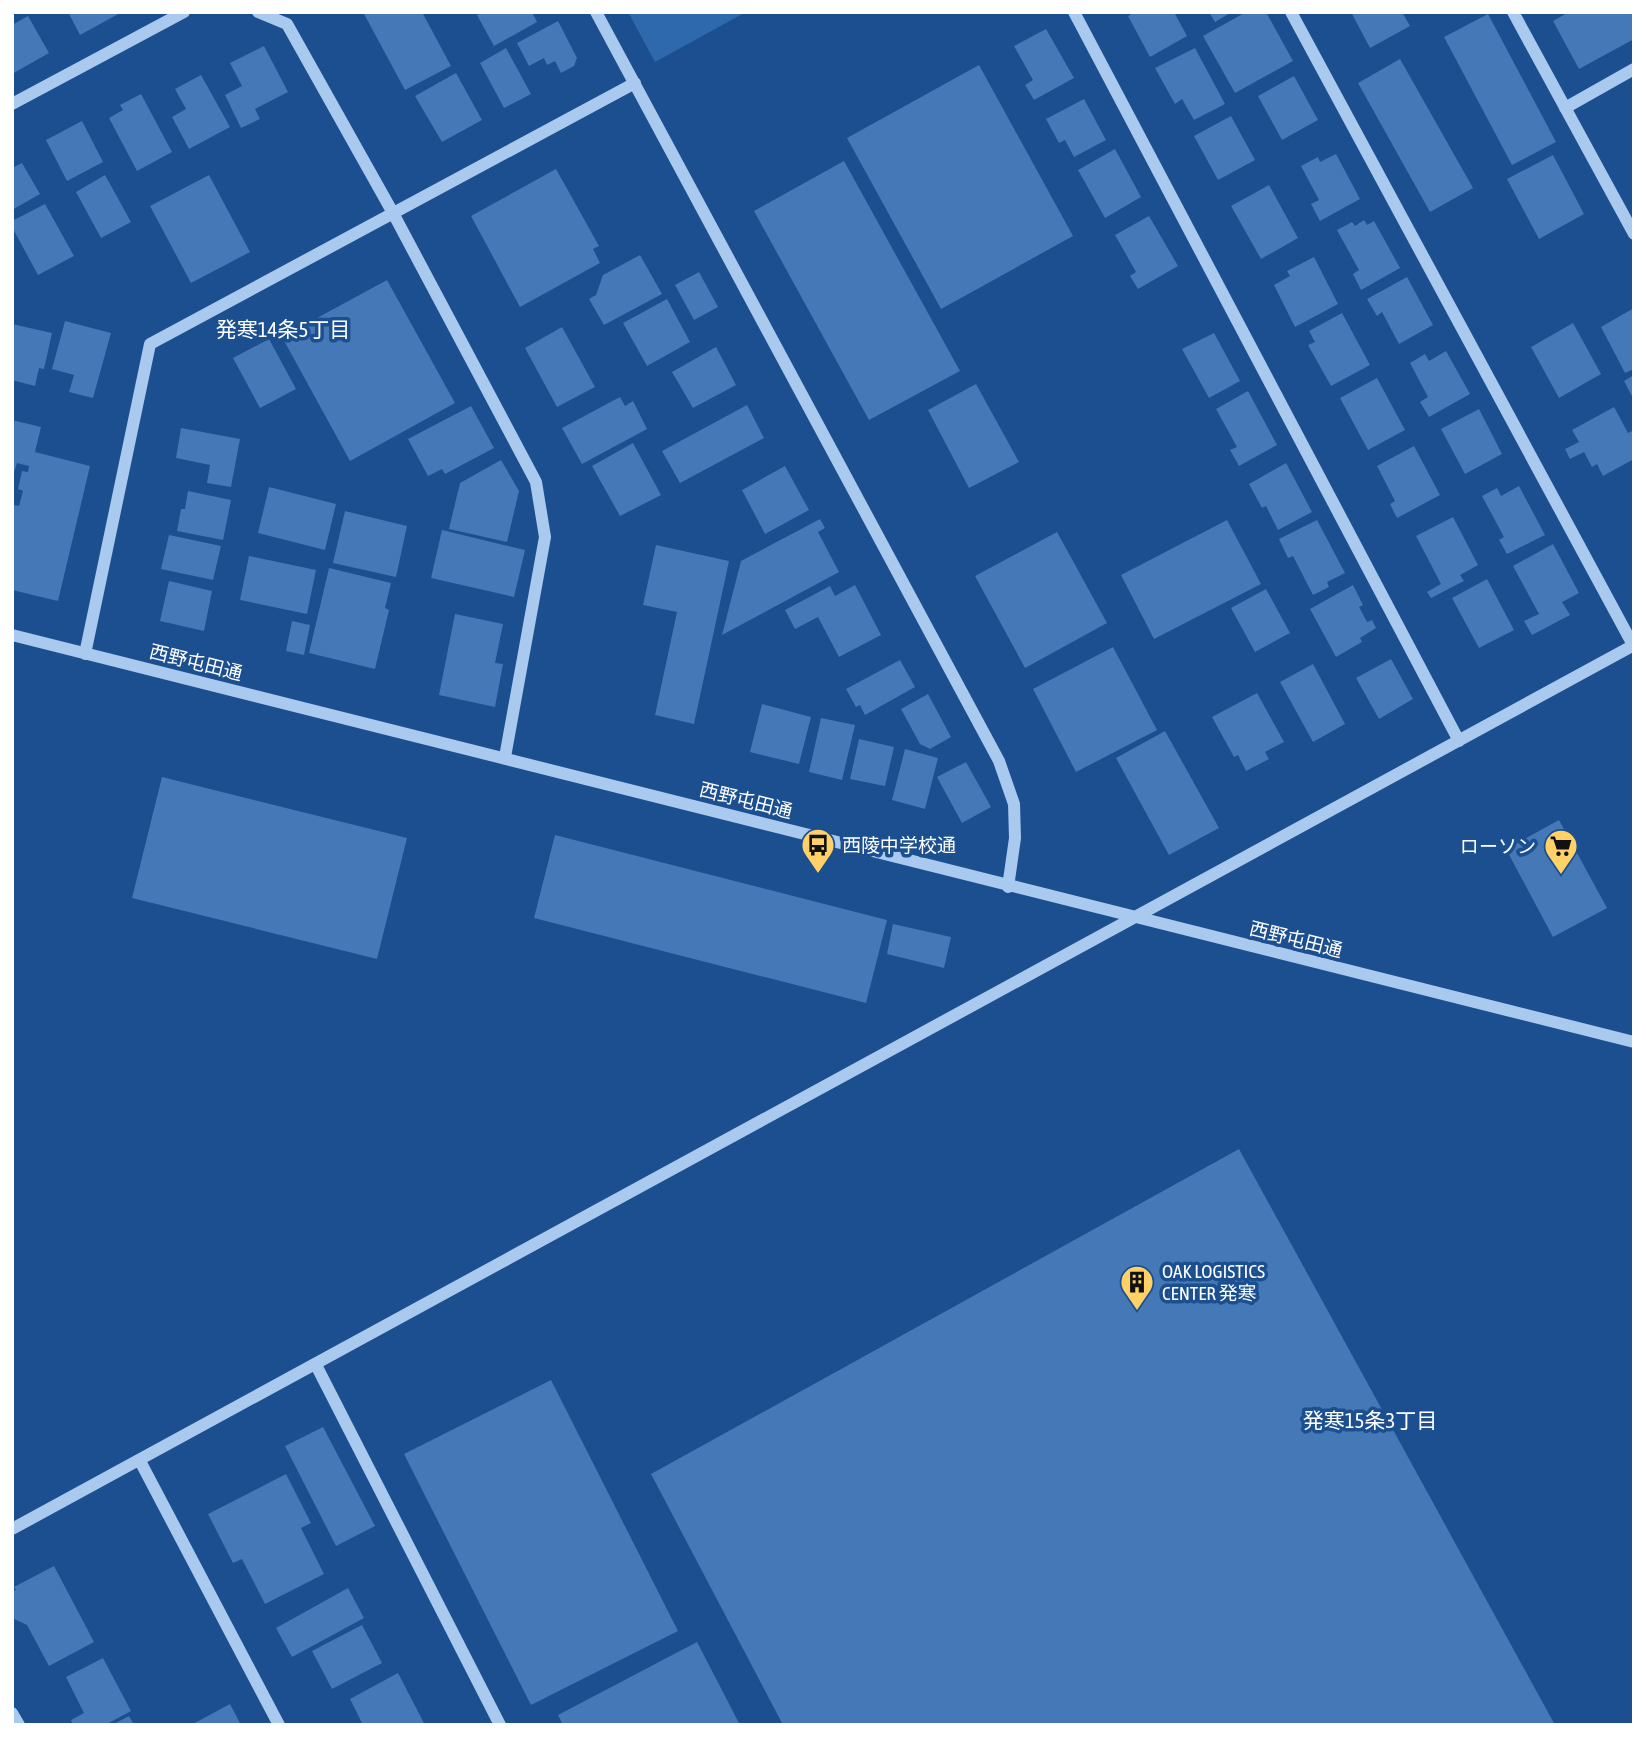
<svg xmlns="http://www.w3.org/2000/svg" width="1646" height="1737" font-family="'Asap Condensed','Noto Sans JP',sans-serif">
  <rect width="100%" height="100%" fill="#1b4f8f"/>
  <path fill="#2e69ad" d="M 628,12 L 746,12 L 655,62 Z"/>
  <path fill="#4478b7" d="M 68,12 L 122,12 L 80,35 Z
    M 363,12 L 422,12 L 451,66 L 405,90 Z
    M 482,12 L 532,12 L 537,22 L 494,46 L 477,15 Z
    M 1135,12 L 1174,12 L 1187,36 L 1150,57 L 1128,16 Z
    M 1209,12 L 1232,12 L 1215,22 Z
    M 1246,12 L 1266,12 L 1293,61 L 1235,93 L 1203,36 Z
    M 1351,12 L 1402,12 L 1410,26 L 1370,48 Z
    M 1569,12 L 1634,12 L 1634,39 L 1579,69 L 1553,21 Z
    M 1488,14 L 1556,142 L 1512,165 L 1444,37 Z
    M 28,16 L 49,53 L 12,74 L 12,25 Z
    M 558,21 L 577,58 L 574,66 L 561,73 L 555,61 L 547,65 L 544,58 L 529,66 L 517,43 Z
    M 1046,29 L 1074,78 L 1034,100 L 1025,85 L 1033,80 L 1014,46 Z
    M 264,46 L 288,92 L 255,109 L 260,119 L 241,128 L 225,95 L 242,86 L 230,63 Z
    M 506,48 L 531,94 L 504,108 L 480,63 Z
    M 1195,48 L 1225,104 L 1194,120 L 1182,99 L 1175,104 L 1155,68 Z
    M 1400,59 L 1473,188 L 1430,212 L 1358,83 Z
    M 979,65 L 1073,236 L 941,309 L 847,138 Z
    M 456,73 L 482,120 L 442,142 L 415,96 Z
    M 201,75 L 230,127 L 189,149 L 172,117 L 186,109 L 175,89 Z
    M 1294,76 L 1318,120 L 1282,140 L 1258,96 Z
    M 141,94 L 172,152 L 137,171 L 109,118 L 123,110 L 120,105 Z
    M 1084,99 L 1106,140 L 1074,157 L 1065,140 L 1059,143 L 1046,119 Z
    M 1231,116 L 1255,160 L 1218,180 L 1194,136 Z
    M 82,121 L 103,162 L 67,181 L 46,140 Z
    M 1115,149 L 1141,197 L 1105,218 L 1078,170 Z
    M 1336,154 L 1360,199 L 1320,221 L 1311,204 L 1319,200 L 1301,166 L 1318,157 L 1320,162 Z
    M 1553,155 L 1584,214 L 1539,239 L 1507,179 Z
    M 844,161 L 960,371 L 869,420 L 754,211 Z
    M 22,163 L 40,194 L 12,210 L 12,168 Z
    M 556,169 L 599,246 L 593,249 L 600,263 L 520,307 L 471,216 Z
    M 105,175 L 131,222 L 101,238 L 76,192 Z
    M 209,175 L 250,252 L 191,283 L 150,206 Z
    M 1269,185 L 1298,238 L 1261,259 L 1231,206 Z
    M 45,204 L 74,256 L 38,275 L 12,227 L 12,221 Z
    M 1149,216 L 1178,266 L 1138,289 L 1130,276 L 1136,272 L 1115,235 Z
    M 1364,220 L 1367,225 L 1374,221 L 1400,268 L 1361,290 L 1353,274 L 1359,270 L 1337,230 L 1352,222 L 1355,226 Z
    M 640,255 L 662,294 L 604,325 L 589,299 L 596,295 L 603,275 Z
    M 1314,257 L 1338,304 L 1295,327 L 1274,285 L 1290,276 L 1287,271 Z
    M 699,272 L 718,307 L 694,320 L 675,285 Z
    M 1407,277 L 1433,325 L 1399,344 L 1382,312 L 1377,316 L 1367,299 Z
    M 387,280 L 455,403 L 350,461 L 282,337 Z
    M 667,299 L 690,342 L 647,366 L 623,323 Z
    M 1634,308 L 1634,369 L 1625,373 L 1601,327 Z
    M 1342,313 L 1370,365 L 1331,386 L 1308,345 L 1315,342 L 1309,331 Z
    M 65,321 L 111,333 L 93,398 L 69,392 L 74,375 L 52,369 Z
    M 1573,323 L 1601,374 L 1559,398 L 1531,347 Z
    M 12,324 L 52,333 L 44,369 L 39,368 L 35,386 L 12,380 Z
    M 562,327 L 595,387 L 557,407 L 525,348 Z
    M 1214,333 L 1240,381 L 1209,398 L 1182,349 Z
    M 269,339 L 296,389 L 260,408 L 233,358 Z
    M 716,347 L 736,385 L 693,408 L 672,372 Z
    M 1446,351 L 1470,394 L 1429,417 L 1420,402 L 1428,397 L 1410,363 L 1425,354 L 1429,361 Z
    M 1634,375 L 1634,400 L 1624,381 Z
    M 1377,378 L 1405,430 L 1368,450 L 1340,398 Z
    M 976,384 L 1019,462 L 969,488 L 928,410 Z
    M 1248,391 L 1277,445 L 1239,466 L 1230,450 L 1237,447 L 1216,409 Z
    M 620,397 L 625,406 L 633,401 L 647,429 L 582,464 L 562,428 Z
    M 747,405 L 764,438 L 680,483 L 662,451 Z
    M 471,406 L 494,448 L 445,474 L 442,469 L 428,476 L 408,439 Z
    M 1614,407 L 1628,433 L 1634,430 L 1634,459 L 1603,476 L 1597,464 L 1592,467 L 1584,452 L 1570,459 L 1565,449 L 1579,442 L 1572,430 Z
    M 1479,409 L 1502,454 L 1465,474 L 1441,429 Z
    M 12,420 L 41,427 L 35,452 L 90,466 L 58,601 L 12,590 L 12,511 L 14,505 L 19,506 L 23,491 L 18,489 L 22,471 L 28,472 L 29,466 L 17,463 L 12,478 Z
    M 181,428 L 240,439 L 231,487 L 207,483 L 210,465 L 176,458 Z
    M 633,443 L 661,495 L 620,516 L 592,466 Z
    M 1414,446 L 1440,495 L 1397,518 L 1390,504 L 1395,501 L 1377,466 Z
    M 501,460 L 519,491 L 507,542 L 449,529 L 460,483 Z
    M 1286,463 L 1312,512 L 1278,530 L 1266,506 L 1262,508 L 1249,484 Z
    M 785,466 L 809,510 L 765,534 L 742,490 Z
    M 1519,486 L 1545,535 L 1507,554 L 1499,540 L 1504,537 L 1482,496 L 1497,488 L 1501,496 Z
    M 269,487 L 336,504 L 325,550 L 258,533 Z
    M 188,491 L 231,500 L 223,540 L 177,531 L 181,509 L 185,509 Z
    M 345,511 L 407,526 L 396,577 L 333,563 Z
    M 1453,517 L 1478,565 L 1460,575 L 1464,581 L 1431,598 L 1427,592 L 1441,584 L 1416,536 Z
    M 820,519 L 825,528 L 818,532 L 839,572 L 722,635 L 741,561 Z
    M 1227,520 L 1261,584 L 1154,639 L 1121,575 Z
    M 1317,520 L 1345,573 L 1327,582 L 1329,587 L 1313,595 L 1293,556 L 1288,558 L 1279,539 Z
    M 442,530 L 525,550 L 514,597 L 431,578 Z
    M 1057,532 L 1107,623 L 1025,668 L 975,576 Z
    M 169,535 L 221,546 L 213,580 L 161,569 Z
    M 1553,544 L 1579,593 L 1562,602 L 1570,615 L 1532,635 L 1524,621 L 1539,614 L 1513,566 Z
    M 656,545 L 729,561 L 694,724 L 655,715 L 677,612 L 643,605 Z
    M 249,556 L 316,570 L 307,614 L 240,600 Z
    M 329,568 L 391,583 L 385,608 L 389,610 L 375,669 L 309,653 Z
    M 1487,579 L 1514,630 L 1479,648 L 1452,598 Z
    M 169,581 L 212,591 L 204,631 L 160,621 Z
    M 855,585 L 881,635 L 839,657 L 818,617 L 795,629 L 785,610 L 830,586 L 835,596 Z
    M 1353,585 L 1363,605 L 1359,607 L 1367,622 L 1372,620 L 1376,628 L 1360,638 L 1362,642 L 1336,657 L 1310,609 Z
    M 1266,589 L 1290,633 L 1255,652 L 1231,608 Z
    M 455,614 L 503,624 L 495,663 L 503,664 L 495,707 L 439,695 Z
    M 292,621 L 310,625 L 304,655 L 286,651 Z
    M 1113,647 L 1157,730 L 1076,772 L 1033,689 Z
    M 1391,659 L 1413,699 L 1379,719 L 1356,678 Z
    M 900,660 L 915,687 L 865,715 L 860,705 L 856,707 L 846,689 Z
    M 1313,664 L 1345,724 L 1313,742 L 1280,682 Z
    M 1257,693 L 1284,742 L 1265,752 L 1269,759 L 1246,771 L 1238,755 L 1234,757 L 1212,717 Z
    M 928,694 L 951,737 L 930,749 L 920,744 L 901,709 Z
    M 762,704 L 811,717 L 799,764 L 750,752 Z
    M 821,718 L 855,725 L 842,780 L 809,772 Z
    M 1165,731 L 1219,828 L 1169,855 L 1116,758 Z
    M 859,739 L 894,747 L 885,786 L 850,779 Z
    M 905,749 L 938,758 L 925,809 L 892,800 Z
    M 966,762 L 991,807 L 962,823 L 937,777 Z
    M 162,777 L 407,838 L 377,959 L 132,898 Z
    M 1559,820 L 1607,908 L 1553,937 L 1506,849 Z
    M 555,835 L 887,920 L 866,1003 L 534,918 Z
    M 893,924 L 951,937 L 944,968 L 887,954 Z
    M 1239,1149 L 1555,1725 L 783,1725 L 651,1474 Z
    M 551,1380 L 678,1631 L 531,1705 L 404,1454 Z
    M 323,1427 L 375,1526 L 336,1546 L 285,1446 Z
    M 286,1474 L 311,1523 L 301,1528 L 324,1574 L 265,1604 L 242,1559 L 233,1563 L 208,1514 Z
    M 54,1566 L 94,1642 L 49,1666 L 27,1625 L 12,1618 L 12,1592 L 16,1590 L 14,1587 Z
    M 348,1588 L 364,1618 L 292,1657 L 276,1628 Z
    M 362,1625 L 382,1663 L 332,1689 L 312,1651 Z
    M 697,1642 L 740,1725 L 563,1725 L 558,1715 Z
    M 103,1658 L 131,1711 L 105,1725 L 73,1725 L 71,1720 L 84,1713 L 66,1677 Z
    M 398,1673 L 425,1725 L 363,1725 L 350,1699 Z
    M 230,1704 L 241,1725 L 191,1725 Z
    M 129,1716 L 134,1725 L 112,1725 Z"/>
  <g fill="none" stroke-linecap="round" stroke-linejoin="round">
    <path stroke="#a9c9ee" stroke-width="12" d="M 258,12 L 287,24 L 393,213 L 536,482 L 545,537 L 505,757
      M 596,12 L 999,761 L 1014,804 L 1015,838 L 1008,887
      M 1074,12 L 1459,741
      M 1291,12 L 1633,645
      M 1513,12 L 1634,234
      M 12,104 L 184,12
      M 1565,108 L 1634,69
      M 12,635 L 1634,1042
      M 85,654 L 150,344 L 635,83
      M 316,1365 L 500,1725
      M 140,1461 L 279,1725
      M 12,1529 L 1634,645
      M 12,1713 L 19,1725"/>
  </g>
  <defs>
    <symbol id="bus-pin" viewBox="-11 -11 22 30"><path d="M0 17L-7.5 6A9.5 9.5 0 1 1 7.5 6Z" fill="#ffd166" stroke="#1b4f8f"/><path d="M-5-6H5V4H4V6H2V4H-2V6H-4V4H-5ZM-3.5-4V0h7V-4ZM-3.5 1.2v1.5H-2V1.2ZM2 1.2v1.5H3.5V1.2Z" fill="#111"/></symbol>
    <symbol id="supermarket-pin" viewBox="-11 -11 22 30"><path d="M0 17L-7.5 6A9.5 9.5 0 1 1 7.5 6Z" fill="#ffd166" stroke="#1b4f8f"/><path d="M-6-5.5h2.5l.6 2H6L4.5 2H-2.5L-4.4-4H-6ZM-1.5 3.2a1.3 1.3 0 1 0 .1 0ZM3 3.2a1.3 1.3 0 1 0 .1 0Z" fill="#111"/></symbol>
    <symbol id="building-pin" viewBox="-11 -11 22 30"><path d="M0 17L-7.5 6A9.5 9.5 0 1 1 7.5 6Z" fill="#ffd166" stroke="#1b4f8f"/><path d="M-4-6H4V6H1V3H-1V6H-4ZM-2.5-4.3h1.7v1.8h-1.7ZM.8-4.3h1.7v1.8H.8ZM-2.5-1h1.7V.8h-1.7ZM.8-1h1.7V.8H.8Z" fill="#111"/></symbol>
  </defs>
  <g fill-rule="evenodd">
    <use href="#bus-pin" x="799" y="826" width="38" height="52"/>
    <use href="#supermarket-pin" x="1542" y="827" width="38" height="52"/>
    <use href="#building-pin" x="1118" y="1263" width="38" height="52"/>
  </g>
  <g text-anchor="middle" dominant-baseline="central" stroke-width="7" stroke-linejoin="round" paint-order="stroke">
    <g font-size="19" fill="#fff" stroke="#1b4f8f">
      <text transform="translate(196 662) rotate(14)">西野屯田通</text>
      <text transform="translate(746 800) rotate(14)">西野屯田通</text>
      <text transform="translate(1296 939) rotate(14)">西野屯田通</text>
    </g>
    <g font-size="19" fill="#fff" stroke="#1b4f8f" text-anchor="start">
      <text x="842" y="845">西陵中学校通</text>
      <text x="1536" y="846" text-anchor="end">ローソン</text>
      <text x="1162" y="1271">OAK LOGISTICS<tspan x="1162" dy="22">CENTER 発寒</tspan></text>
    </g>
    <g font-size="21" fill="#fff" stroke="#1b4f8f">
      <text x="283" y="329">発寒14条5丁目</text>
      <text x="1370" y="1420">発寒15条3丁目</text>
    </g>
  </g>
  <rect width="1646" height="1737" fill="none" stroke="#ffffff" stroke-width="28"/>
</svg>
